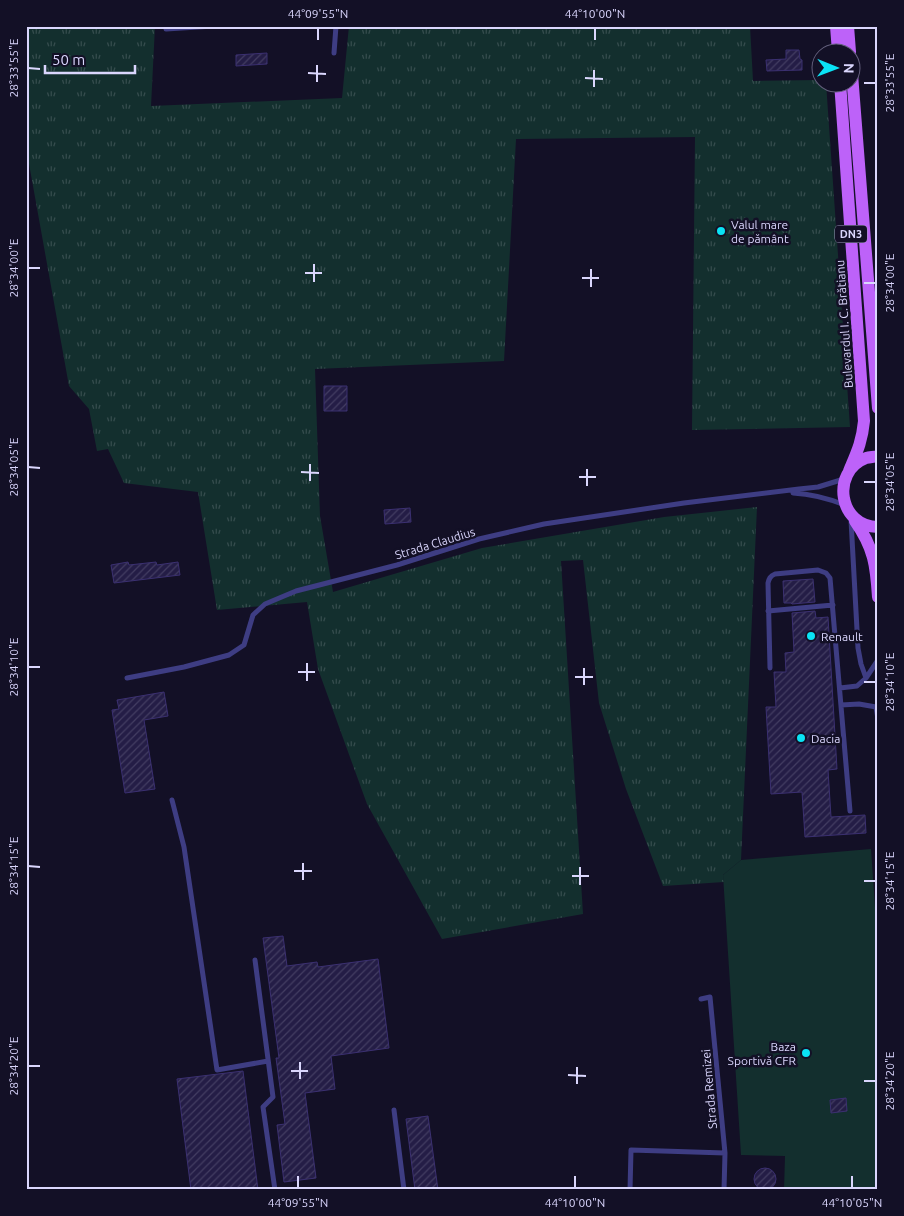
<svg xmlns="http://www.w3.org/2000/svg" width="904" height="1216" font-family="Ubuntu,sans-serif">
  <defs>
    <pattern id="grass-tufts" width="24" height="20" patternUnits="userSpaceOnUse" patternTransform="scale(1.25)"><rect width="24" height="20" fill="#132f2e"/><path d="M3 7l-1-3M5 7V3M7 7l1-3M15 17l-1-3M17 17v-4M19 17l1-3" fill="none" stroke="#354c4d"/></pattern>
    <pattern id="building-hatch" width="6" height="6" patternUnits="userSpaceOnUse" patternTransform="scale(1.25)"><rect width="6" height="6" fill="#241d46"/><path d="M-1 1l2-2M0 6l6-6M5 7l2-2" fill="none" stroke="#433d62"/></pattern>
  </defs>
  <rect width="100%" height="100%" fill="#131026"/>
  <path fill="url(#grass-tufts)" d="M 26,26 L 155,26 L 151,106 L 342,98 L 349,26 L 750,26 L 753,81 L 821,80 L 822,82 L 826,83 L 850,427 L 692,430 L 695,137 L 516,139 L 504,361 L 315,369 L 320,516 L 333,592 L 482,548 L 664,517 L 757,507 L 741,860 L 723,875 L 724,882 L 663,886 L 626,789 L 599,703 L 583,560 L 561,561 L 583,914 L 442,939 L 367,804 L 318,669 L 307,602 L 217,610 L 198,492 L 124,483 L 108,449 L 97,451 L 89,409 L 69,386 L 26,147 Z"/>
  <path fill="#132f2e" d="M 871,849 L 878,951 L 878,1190 L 784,1190 L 785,1156 L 741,1155 L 723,875 L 741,860 Z"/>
  <path fill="url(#building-hatch)" stroke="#3b3071" d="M 786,50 L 799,50 L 800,59 L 802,60 L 802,70 L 767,71 L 766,60 L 786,59 Z
    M 267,53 L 267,64 L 236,66 L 236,55 Z
    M 324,386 L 347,386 L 347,411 L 324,411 Z
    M 410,508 L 411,522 L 385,524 L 384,510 Z
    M 128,562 L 129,565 L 156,562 L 157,565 L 178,562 L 180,575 L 114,583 L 111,565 Z
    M 813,579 L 815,602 L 792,604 L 791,603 L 784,603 L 783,581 Z
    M 815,611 L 816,618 L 828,617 L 837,769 L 828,770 L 831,817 L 865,815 L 866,833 L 805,837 L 802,792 L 771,794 L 766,707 L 776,707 L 774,672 L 786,672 L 785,653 L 794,652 L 792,613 Z
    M 164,692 L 168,716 L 144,720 L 155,789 L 125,793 L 112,710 L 119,709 L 117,700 Z
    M 283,936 L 287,966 L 317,962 L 318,967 L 378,959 L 389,1048 L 331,1056 L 335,1089 L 305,1093 L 316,1178 L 284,1182 L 277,1125 L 285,1124 L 276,1058 L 279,1058 L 263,938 Z
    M 243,1071 L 258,1190 L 191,1190 L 177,1079 Z
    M 846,1098 L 847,1111 L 831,1113 L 830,1100 Z
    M 428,1116 L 438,1190 L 415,1190 L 406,1119 Z
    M754 1179a11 11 0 1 1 22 0a11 11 0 1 1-22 0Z"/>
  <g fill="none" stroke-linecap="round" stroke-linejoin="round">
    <path stroke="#3e3d83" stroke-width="5" d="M 166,29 L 214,26
      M 334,53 L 336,26
      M 793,493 C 813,494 827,498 845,505
      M 851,520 L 858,648 L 861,664 L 866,678
      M 768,611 L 833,605
      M 770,668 L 768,583 C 769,579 770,576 775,574 L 818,570 L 826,573 L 830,578 L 850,811
      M 127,678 L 184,667 L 229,655 L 244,645 L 253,615 L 265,604 L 296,591 L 397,565 L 479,539 L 544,524 L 684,503 L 799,489 L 818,487 L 844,479
      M 840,688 L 857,686 L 866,678 L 878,660
      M 841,705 L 859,704 L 876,707 L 878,719
      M 172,800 L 184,847 L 217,1070 L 268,1061
      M 255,960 L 273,1097 L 263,1107 L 275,1190
      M 701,999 L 710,997 L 725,1153 L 724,1190
      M 394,1110 L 404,1190
      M 630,1190 L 631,1150 L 725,1153"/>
    <path stroke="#bd62f9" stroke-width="12" d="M 836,26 L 838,52
      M 848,26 L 850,52
      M 852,74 L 878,408
      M 840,82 L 864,421 C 862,442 857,452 849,471
      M 878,456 C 874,457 870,457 866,458 C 830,472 839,527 878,527
      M 855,521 C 874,548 876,565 878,597"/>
  </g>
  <path fill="none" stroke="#dad6fd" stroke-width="2" d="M 318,40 L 318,28M 595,40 L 595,28M 28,68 L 40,69M 308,73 L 326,74M 585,78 L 603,79M 317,82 L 317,65M 864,83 L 876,83M 594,87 L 594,70M 28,268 L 40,268M 305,273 L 322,273M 582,278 L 599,278M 314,282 L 314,264M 864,283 L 876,283M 591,287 L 591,269M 28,467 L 40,468M 301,472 L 319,473M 579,477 L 596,477M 310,481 L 310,464M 864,482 L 876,482M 587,486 L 587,469M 28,667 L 40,667M 298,672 L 315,672M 575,677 L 593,677M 307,681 L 307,663M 864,682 L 876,682M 584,685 L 584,668M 28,866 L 40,867M 294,871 L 312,871M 572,876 L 589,876M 303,880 L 303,863M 864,881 L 876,881M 580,885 L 580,867M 28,1066 L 40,1066M 291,1071 L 308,1071M 568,1075 L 586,1076M 300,1079 L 300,1062M 864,1081 L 876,1081M 577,1084 L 577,1067M 298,1188 L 298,1176M 575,1188 L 575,1176M 852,1188 L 852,1176"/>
  <g fill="#0ae3f5" stroke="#131026" stroke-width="2">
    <circle cx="721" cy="231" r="5"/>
    <circle cx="811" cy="636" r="5"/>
    <circle cx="801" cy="738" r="5"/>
    <circle cx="806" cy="1053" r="5"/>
  </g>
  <g text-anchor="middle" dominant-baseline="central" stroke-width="5" stroke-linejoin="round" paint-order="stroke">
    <rect fill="#131026" stroke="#9e9bbc" stroke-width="1" x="835" y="225.5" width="32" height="17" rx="4"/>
    <g font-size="11" font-weight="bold" fill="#dad6fd">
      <text x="851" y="234">DN3</text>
    </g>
    <g font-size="12" fill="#dad6fd" stroke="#131026" text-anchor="start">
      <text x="731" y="224">Valul mare<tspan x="731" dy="14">de pământ</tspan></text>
      <text x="821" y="636">Renault</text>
      <text x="811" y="738">Dacia</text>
      <text x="796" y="1046" text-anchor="end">Baza<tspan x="796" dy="14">Sportivă CFR</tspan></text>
    </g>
    <g font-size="12" fill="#dad6fd" stroke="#131026">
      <text transform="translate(844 324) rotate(-94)">Bulevardul I. C. Brătianu</text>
      <text transform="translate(435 543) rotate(-17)">Strada Claudius</text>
      <text transform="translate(709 1089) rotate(-95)">Strada Remizei</text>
    </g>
  </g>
  <rect width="904" height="1216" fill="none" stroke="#131026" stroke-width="55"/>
  <g transform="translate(836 68) rotate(91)"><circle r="24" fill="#131026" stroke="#635f7c"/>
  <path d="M0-4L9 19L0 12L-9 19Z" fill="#0ae3f5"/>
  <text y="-8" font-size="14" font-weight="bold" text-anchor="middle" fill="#dad6fd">N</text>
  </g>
  <path d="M45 65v8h90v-8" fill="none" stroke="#dad6fd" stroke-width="2.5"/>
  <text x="52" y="65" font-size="15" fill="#dad6fd" stroke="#131026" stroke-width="4" paint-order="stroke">50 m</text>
  <rect x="28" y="28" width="848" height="1160" fill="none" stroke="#dad6fd" stroke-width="2"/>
  <g font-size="12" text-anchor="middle" fill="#dad6fd">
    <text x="318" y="18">44°09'55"N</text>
    <text x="595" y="18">44°10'00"N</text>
    <text transform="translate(14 68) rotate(-90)" y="4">28°33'55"E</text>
    <text transform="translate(890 83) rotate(-90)" y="4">28°33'55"E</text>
    <text transform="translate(14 268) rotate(-90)" y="4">28°34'00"E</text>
    <text transform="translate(890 283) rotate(-90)" y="4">28°34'00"E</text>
    <text transform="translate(14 467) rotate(-90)" y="4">28°34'05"E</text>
    <text transform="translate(890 482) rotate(-90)" y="4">28°34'05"E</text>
    <text transform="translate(14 667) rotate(-90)" y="4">28°34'10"E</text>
    <text transform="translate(890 682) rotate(-90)" y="4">28°34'10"E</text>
    <text transform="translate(14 866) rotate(-90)" y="4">28°34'15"E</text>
    <text transform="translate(890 881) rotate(-90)" y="4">28°34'15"E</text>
    <text transform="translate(14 1066) rotate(-90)" y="4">28°34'20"E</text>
    <text transform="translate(890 1081) rotate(-90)" y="4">28°34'20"E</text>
    <text x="298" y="1207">44°09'55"N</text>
    <text x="575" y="1207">44°10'00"N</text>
    <text x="852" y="1207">44°10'05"N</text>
  </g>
</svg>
